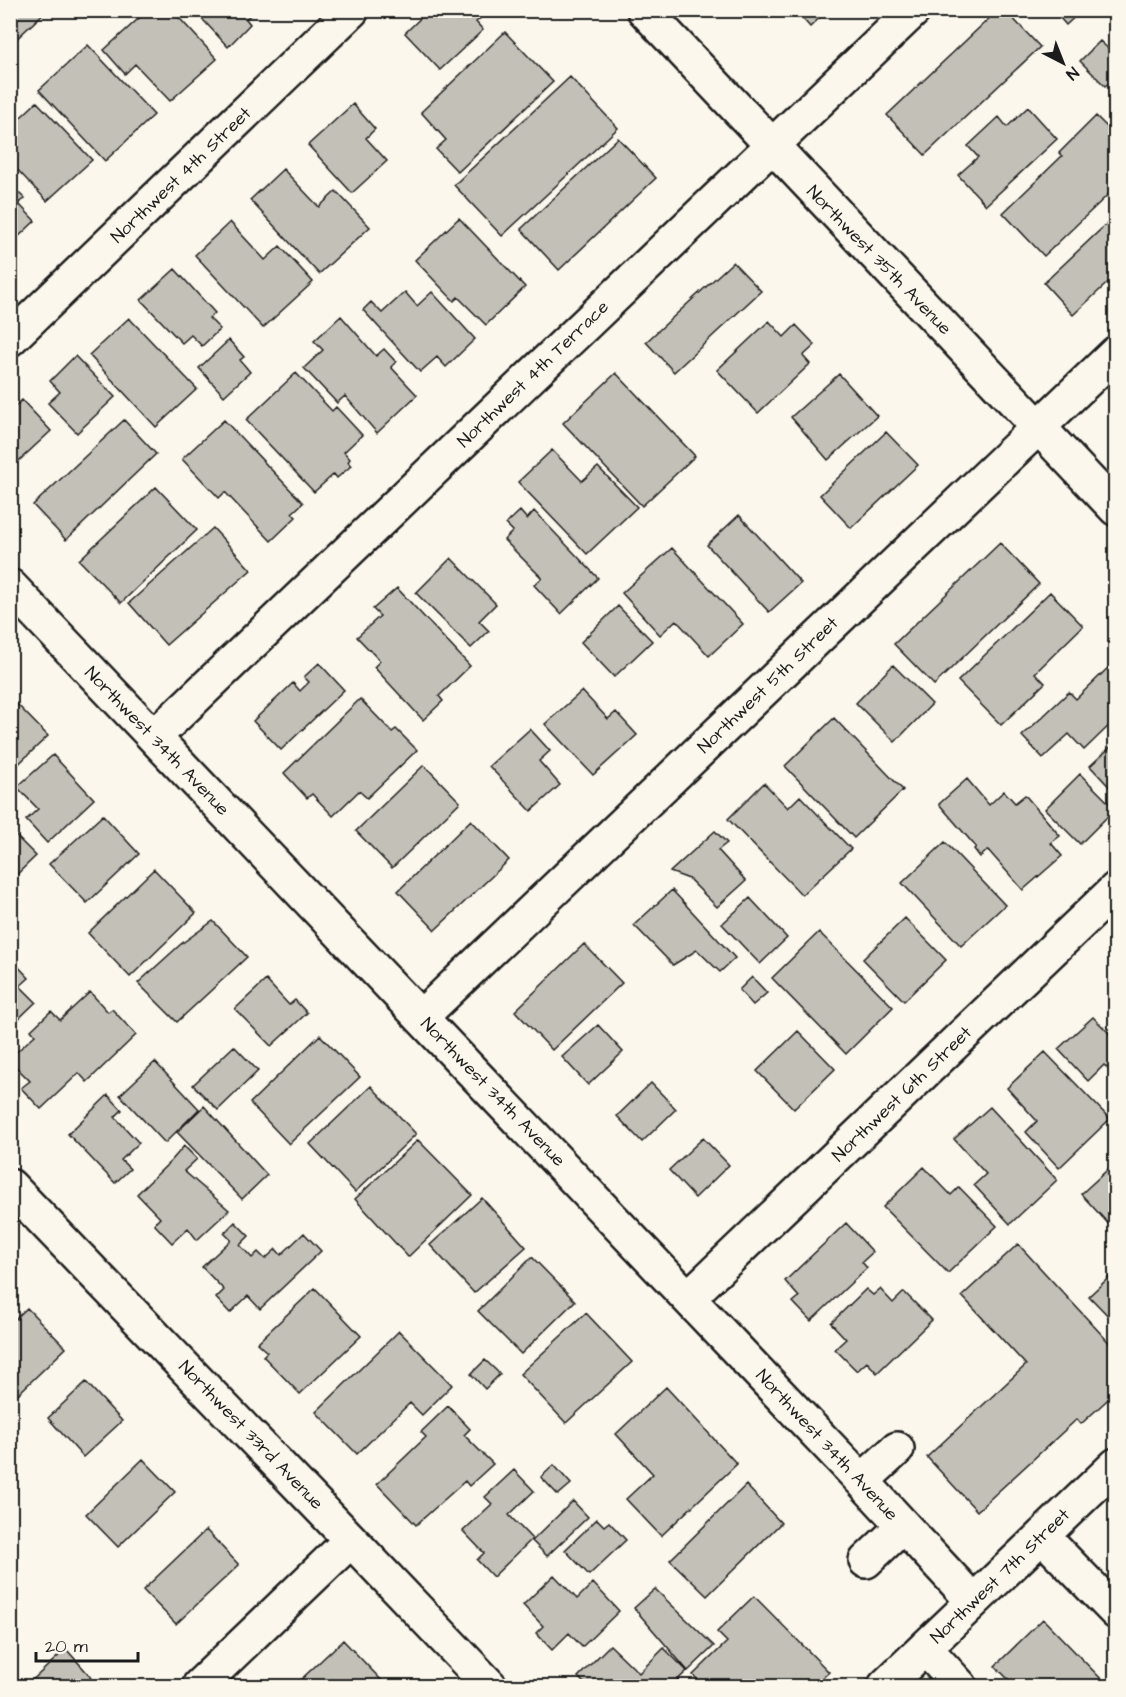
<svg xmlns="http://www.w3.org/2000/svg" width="1126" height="1697" font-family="'Architects Daughter',sans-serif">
  <rect width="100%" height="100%" fill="#fbf7ec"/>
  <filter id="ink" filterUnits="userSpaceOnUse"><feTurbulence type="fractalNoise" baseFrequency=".0167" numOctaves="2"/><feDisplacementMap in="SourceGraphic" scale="12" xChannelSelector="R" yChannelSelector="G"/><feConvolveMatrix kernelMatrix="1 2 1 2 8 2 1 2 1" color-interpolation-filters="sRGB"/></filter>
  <g filter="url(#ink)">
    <path fill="#c3c0b8" stroke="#1c1c1c" stroke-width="1.5" d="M 10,10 L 47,10 L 10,45 Z
      M 148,10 L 172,10 L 217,59 L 170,101 L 135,64 L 125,74 L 104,50 Z
      M 194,10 L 255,10 L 246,19 L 250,24 L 228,47 Z
      M 429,10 L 477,10 L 483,16 L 476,22 L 483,30 L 440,70 L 405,33 Z
      M 795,10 L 828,10 L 810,27 Z
      M 998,10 L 1005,10 L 1040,47 L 925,155 L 887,115 Z
      M 1053,10 L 1082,10 L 1066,25 Z
      M 505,32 L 553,82 L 458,172 L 436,149 L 446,140 L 421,112 Z
      M 1100,41 L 1116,56 L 1116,77 L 1105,86 L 1080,61 Z
      M 88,45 L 154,115 L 105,161 L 39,90 Z
      M 570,77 L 618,128 L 502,236 L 454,185 Z
      M 37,102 L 92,160 L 47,201 L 10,162 L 10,127 Z
      M 353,104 L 375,129 L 366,138 L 387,161 L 352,193 L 308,145 Z
      M 1028,107 L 1057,139 L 986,205 L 958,175 L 978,157 L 968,146 L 999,117 L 1007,127 Z
      M 1096,116 L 1116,136 L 1116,187 L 1044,256 L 1003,213 L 1062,156 L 1059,153 Z
      M 618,138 L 656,178 L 559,270 L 521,229 Z
      M 283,169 L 319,207 L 336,191 L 370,227 L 319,274 L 250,200 Z
      M 10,184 L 25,199 L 18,203 L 35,221 L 16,239 L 14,237 L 10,240 Z
      M 1116,215 L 1116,275 L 1073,315 L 1044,283 Z
      M 459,218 L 525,287 L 486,325 L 458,297 L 454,301 L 415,260 Z
      M 230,222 L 265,260 L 280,246 L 313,282 L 263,328 L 195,255 Z
      M 733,262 L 761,291 L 674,372 L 646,342 Z
      M 175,269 L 215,313 L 209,318 L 220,329 L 202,346 L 191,335 L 182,343 L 141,300 Z
      M 405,292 L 417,306 L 432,292 L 475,339 L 446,367 L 437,357 L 420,372 L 363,310 L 371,302 L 382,313 Z
      M 341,316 L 376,356 L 384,349 L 396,362 L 391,367 L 417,395 L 377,433 L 345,396 L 337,403 L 304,368 L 323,350 L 314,341 Z
      M 129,318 L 197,389 L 156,427 L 89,355 Z
      M 769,321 L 784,337 L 796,325 L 815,345 L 803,356 L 810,364 L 758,413 L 717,370 Z
      M 229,340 L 244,357 L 240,360 L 250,372 L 224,396 L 199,368 Z
      M 75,356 L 115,397 L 77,433 L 48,403 L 60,392 L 50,381 Z
      M 296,373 L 332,411 L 336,407 L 362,435 L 344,452 L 350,459 L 348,462 L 351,466 L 337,478 L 334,474 L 314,492 L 246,420 Z
      M 616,373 L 695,456 L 642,506 L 563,423 Z
      M 839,374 L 877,416 L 828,460 L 791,417 Z
      M 22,400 L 51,431 L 10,469 L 10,411 Z
      M 124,420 L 156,454 L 66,540 L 33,505 Z
      M 224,420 L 303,503 L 292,513 L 296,517 L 271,541 L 225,492 L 219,498 L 182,459 Z
      M 886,432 L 918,465 L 851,528 L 820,495 Z
      M 552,450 L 582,481 L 598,467 L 637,507 L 587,554 L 518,482 Z
      M 156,487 L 197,530 L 121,603 L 79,560 Z
      M 520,511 L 527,519 L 534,511 L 598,578 L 561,614 L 534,585 L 542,578 L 504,540 L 513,531 L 506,524 Z
      M 739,515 L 801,583 L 769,612 L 707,545 Z
      M 213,528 L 251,570 L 166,645 L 129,603 Z
      M 1000,543 L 1039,584 L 934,685 L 894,644 Z
      M 672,548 L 743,624 L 709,656 L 676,620 L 660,635 L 622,593 Z
      M 451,558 L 496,604 L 479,621 L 489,631 L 471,648 L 416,593 Z
      M 397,588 L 470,666 L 439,696 L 443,701 L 423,720 L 374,667 L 380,661 L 357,637 L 380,616 L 373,609 Z
      M 1050,592 L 1083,626 L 1035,673 L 1045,683 L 1001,725 L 958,681 Z
      M 618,606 L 652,641 L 614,677 L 581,642 Z
      M 319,663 L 344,690 L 281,750 L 253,721 L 293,683 L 300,691 L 309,682 L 304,677 Z
      M 1113,663 L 1116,666 L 1116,719 L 1084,750 L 1069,734 L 1043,758 L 1022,736 L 1069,692 L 1076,699 Z
      M 893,665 L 932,704 L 895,742 L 856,703 Z
      M 582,691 L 608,719 L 616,712 L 637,735 L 593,775 L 545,724 Z
      M 10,697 L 48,736 L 10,772 Z
      M 360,699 L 392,732 L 396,729 L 417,750 L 367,798 L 359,791 L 333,816 L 312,794 L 307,798 L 284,773 Z
      M 834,718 L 903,790 L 854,838 L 785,766 Z
      M 530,729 L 550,751 L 539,761 L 560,785 L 531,811 L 489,766 Z
      M 1116,742 L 1116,794 L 1090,766 Z
      M 53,755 L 94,799 L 47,843 L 26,820 L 38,809 L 17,787 Z
      M 424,765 L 460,802 L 392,868 L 356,831 Z
      M 1080,774 L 1115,809 L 1080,844 L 1045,809 Z
      M 967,779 L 989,805 L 1004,791 L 1015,803 L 1025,795 L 1060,836 L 1051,843 L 1062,856 L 1023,890 L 988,850 L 980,857 L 974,849 L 976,847 L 939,804 Z
      M 764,783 L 788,808 L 800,796 L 851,849 L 802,895 L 728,819 Z
      M 103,815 L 139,854 L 87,903 L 49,864 Z
      M 471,820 L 509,860 L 435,930 L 398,891 Z
      M 10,830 L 36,856 L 10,881 Z
      M 715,831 L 727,843 L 718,850 L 746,881 L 717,907 L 689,879 L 670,872 Z
      M 945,842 L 1005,905 L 961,946 L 902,883 Z
      M 154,869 L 196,913 L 130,977 L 88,933 Z
      M 672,890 L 735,958 L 720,972 L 697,950 L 673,965 L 634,925 Z
      M 750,898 L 787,938 L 760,964 L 722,924 Z
      M 905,918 L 946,960 L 904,1001 L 863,959 Z
      M 213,921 L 247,957 L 177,1022 L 138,983 L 181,944 Z
      M 819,932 L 893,1007 L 846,1054 L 772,978 Z
      M 584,944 L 622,983 L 552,1050 L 515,1011 Z
      M 13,961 L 29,978 L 20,986 L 36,1002 L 10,1027 L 10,964 Z
      M 752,977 L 767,993 L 753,1005 L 739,990 Z
      M 266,980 L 289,1005 L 295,1000 L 307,1013 L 271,1046 L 235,1009 Z
      M 90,992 L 108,1012 L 112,1009 L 136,1035 L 87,1082 L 79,1073 L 41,1109 L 21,1088 L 30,1081 L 10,1061 L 10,1058 L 35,1035 L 31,1030 L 51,1011 L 60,1020 Z
      M 1093,1017 L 1116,1040 L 1116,1076 L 1104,1065 L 1088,1081 L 1058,1049 Z
      M 598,1025 L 623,1052 L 588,1085 L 562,1057 Z
      M 798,1031 L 835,1069 L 794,1109 L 757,1071 Z
      M 320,1035 L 360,1077 L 289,1144 L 250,1103 Z
      M 234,1046 L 258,1071 L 218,1110 L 193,1085 Z
      M 1045,1052 L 1110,1119 L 1059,1168 L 1026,1132 L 1037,1121 L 1007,1088 Z
      M 155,1062 L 199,1109 L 165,1143 L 120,1095 Z
      M 651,1083 L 676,1109 L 642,1142 L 617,1116 Z
      M 371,1086 L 416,1134 L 355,1192 L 310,1144 Z
      M 108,1095 L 122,1110 L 115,1117 L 139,1143 L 121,1160 L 130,1169 L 115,1183 L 68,1134 Z
      M 204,1106 L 267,1175 L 242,1199 L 177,1132 Z
      M 990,1107 L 1057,1180 L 1010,1224 L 974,1185 L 986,1174 L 954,1139 Z
      M 703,1138 L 729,1165 L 695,1198 L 669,1170 Z
      M 418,1140 L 472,1195 L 408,1257 L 355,1199 Z
      M 184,1146 L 197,1159 L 184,1171 L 229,1210 L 197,1240 L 188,1228 L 172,1243 L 154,1224 L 160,1218 L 137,1194 L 172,1160 Z
      M 1116,1162 L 1116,1232 L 1081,1194 Z
      M 924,1167 L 951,1195 L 959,1187 L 997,1226 L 948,1273 L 883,1207 Z
      M 482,1198 L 526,1247 L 474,1293 L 430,1245 Z
      M 235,1222 L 249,1236 L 240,1245 L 252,1258 L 258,1252 L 265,1259 L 276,1249 L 281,1255 L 304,1233 L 321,1251 L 260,1309 L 248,1296 L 230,1313 L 216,1298 L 224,1290 L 202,1267 L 231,1240 L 224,1233 Z
      M 846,1223 L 873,1252 L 862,1262 L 867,1268 L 811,1321 L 793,1302 L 799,1297 L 785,1281 Z
      M 1018,1244 L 1116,1350 L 1116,1392 L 1081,1424 L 1077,1419 L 977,1511 L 927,1457 L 1026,1365 L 962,1296 Z
      M 532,1257 L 575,1301 L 521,1354 L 478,1311 Z
      M 1116,1271 L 1116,1324 L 1089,1296 Z
      M 315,1288 L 361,1336 L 300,1394 L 263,1356 L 267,1352 L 257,1343 Z
      M 866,1289 L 873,1295 L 880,1289 L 893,1303 L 904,1292 L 932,1320 L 877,1373 L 867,1362 L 857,1371 L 835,1349 L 846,1339 L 831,1323 Z
      M 27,1308 L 66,1348 L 17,1395 L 10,1388 L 10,1324 Z
      M 586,1313 L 632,1362 L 566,1423 L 520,1374 Z
      M 399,1331 L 452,1385 L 422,1415 L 410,1403 L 357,1454 L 316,1412 Z
      M 485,1360 L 500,1374 L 485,1389 L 471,1374 Z
      M 86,1382 L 122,1421 L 83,1457 L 48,1418 Z
      M 666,1387 L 737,1464 L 661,1536 L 626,1499 L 653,1474 L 616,1434 Z
      M 448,1406 L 470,1429 L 464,1435 L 493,1464 L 469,1486 L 465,1481 L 416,1525 L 377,1484 L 426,1437 L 421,1432 Z
      M 143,1459 L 175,1492 L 118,1547 L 86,1514 Z
      M 554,1465 L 571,1484 L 558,1495 L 541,1477 Z
      M 514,1470 L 534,1491 L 509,1515 L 532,1539 L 493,1577 L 477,1560 L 484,1553 L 463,1531 L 492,1504 L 485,1497 Z
      M 746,1485 L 781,1523 L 707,1596 L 670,1560 Z
      M 573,1501 L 588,1517 L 547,1556 L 532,1541 Z
      M 597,1519 L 604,1526 L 609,1522 L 626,1540 L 589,1575 L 565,1550 Z
      M 206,1530 L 239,1565 L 176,1624 L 143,1590 Z
      M 554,1575 L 577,1599 L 593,1583 L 619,1611 L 582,1647 L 569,1633 L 552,1650 L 536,1633 L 543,1626 L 523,1605 Z
      M 655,1589 L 714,1646 L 688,1671 L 634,1608 Z
      M 754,1596 L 829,1672 L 814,1686 L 704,1686 L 693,1675 L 727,1642 L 717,1632 Z
      M 1043,1619 L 1108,1686 L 1015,1686 L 995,1666 Z
      M 343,1640 L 387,1686 L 294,1686 Z
      M 610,1645 L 639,1673 L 664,1648 L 687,1671 L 671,1686 L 587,1686 L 578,1677 Z
      M 66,1649 L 91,1677 L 81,1686 L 26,1686 Z"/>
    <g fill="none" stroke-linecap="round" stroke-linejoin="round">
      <defs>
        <path id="minor" d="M 644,10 L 1116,509
          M 10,339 L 352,10
          M 10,586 L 862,1481 L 973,1601
          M 154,737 L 914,10
          M 421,1017 L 1116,353
          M 10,1186 L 351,1540 L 490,1686
          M 688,1298 L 1116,889
          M 862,1481 L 897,1449
          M 1042,1536 L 1116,1612
          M 866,1561 L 903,1526
          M 925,1648 L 960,1686
          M 199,1686 L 351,1540"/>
        <path id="major" d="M 885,1686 L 1116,1465"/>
      </defs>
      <use href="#minor" stroke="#1c1c1c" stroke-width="38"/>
      <use href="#major" stroke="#1c1c1c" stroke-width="38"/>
      <use href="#minor" stroke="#fbf7ec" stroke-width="33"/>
      <use href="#major" stroke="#fbf7ec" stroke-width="33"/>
    </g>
  </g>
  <g text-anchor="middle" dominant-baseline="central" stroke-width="4.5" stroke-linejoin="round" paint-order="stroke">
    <g font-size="18" fill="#1c1c1c" stroke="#fbf7ec">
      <text transform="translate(181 175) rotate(-44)">Northwest 4th Street</text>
      <text transform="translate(879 260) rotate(46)">Northwest 35th Avenue</text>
      <text transform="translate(533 374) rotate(-44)">Northwest 4th Terrace</text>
      <text transform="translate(768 685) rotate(-44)">Northwest 5th Street</text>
      <text transform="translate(157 741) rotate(46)">Northwest 34th Avenue</text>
      <text transform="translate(493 1092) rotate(46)">Northwest 34th Avenue</text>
      <text transform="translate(902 1094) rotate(-44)">Northwest 6th Street</text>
      <text transform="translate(251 1435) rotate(46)">Northwest 33rd Avenue</text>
      <text transform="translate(827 1445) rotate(47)">Northwest 34th Avenue</text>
      <text transform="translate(1000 1576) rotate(-44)">Northwest 7th Street</text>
    </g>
  </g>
  <rect width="1126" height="1697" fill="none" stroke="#fbf7ec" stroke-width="36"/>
  <rect x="18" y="18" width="1090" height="1661" fill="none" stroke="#1c1c1c" stroke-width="2" filter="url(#ink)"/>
  <g transform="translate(1063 63) rotate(138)" stroke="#fbf7ec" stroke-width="4.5" paint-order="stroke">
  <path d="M0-4.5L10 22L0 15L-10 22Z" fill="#1c1c1c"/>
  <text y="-9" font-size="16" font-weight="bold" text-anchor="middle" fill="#1c1c1c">N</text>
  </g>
  <path d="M36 1652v9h102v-9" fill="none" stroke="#1c1c1c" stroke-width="3"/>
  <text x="45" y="1652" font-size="18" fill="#1c1c1c" stroke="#fbf7ec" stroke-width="4.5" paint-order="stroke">20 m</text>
</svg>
